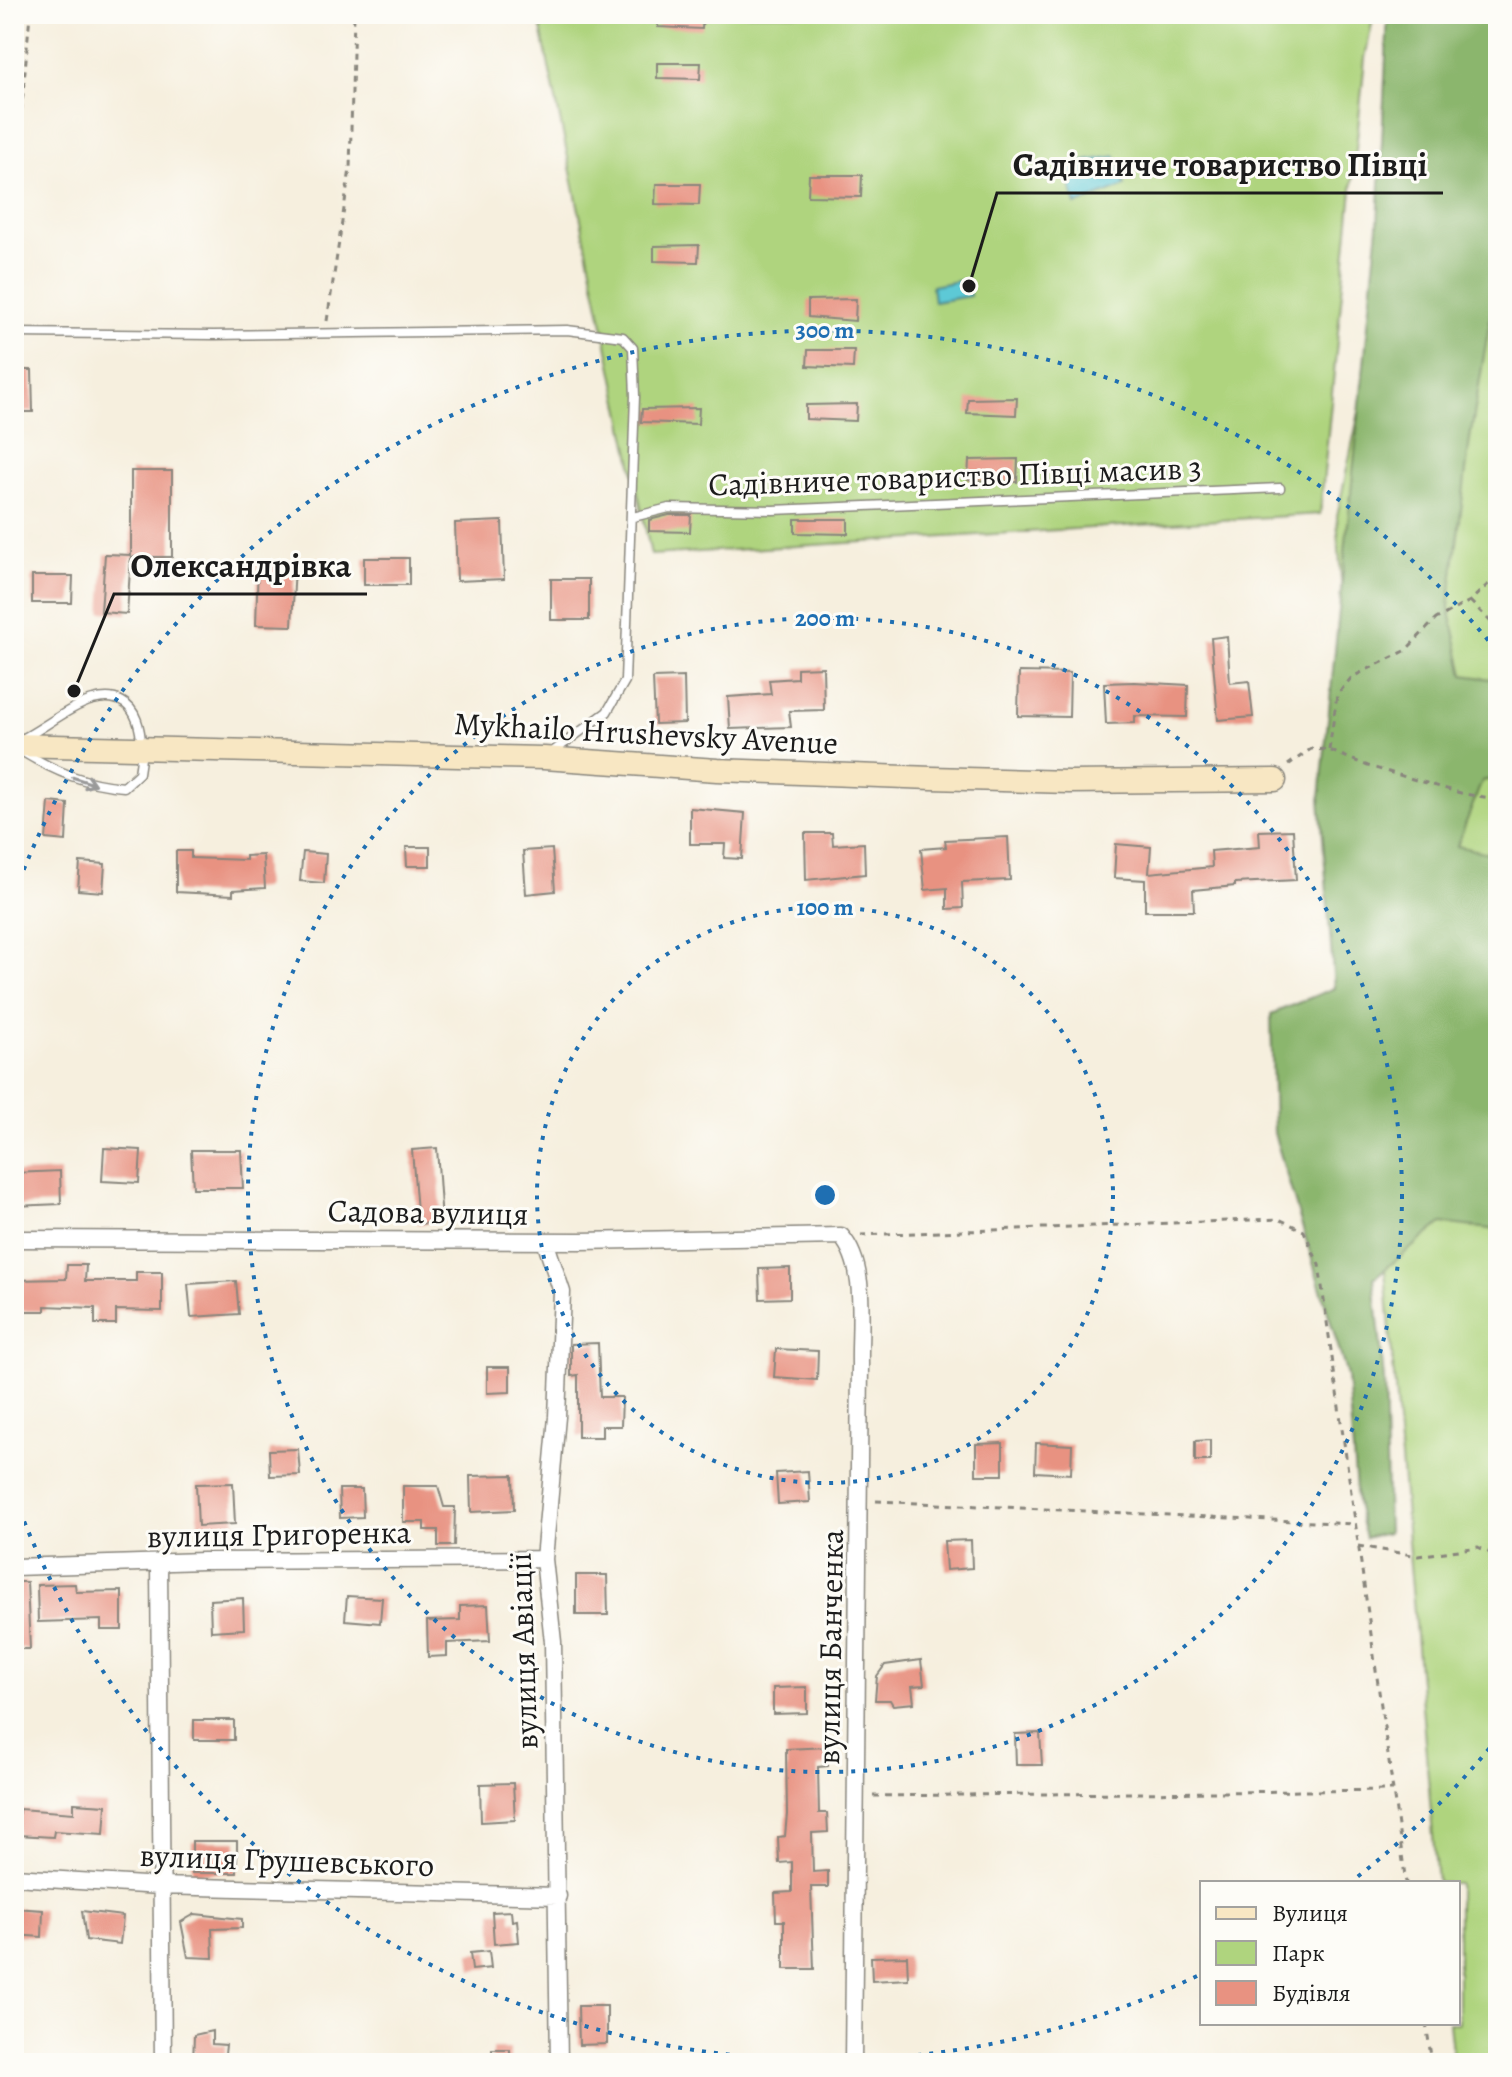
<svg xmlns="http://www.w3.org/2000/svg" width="1512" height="2077" font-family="Alegreya,serif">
  <rect width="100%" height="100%" fill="#fdfcf7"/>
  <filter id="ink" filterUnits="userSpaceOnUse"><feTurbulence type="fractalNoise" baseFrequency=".0125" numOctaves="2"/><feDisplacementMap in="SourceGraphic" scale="16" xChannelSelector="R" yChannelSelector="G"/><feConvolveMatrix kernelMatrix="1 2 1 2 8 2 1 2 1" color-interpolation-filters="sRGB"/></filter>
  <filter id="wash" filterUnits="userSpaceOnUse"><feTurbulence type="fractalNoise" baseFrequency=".006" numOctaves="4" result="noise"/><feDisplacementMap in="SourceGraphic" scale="32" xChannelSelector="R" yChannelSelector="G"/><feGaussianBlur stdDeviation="1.8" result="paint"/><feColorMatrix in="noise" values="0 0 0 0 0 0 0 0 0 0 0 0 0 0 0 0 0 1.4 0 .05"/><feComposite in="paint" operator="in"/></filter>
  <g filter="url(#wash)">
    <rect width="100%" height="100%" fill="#f6efde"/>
    <path fill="#afd47e" stroke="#66784d" stroke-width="2" d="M 538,14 L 1374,14 L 1365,58 L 1320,514 L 651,555 Z
      M 1443,14 L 1498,14 L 1498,2063 L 1453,2063 L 1449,2023 L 1458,2023 L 1458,1883 L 1437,1883 L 1380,1211 L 1337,516 Z"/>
    <path fill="#8bb66d" stroke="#546944" stroke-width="2" d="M 1388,14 L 1498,14 L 1498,272 L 1470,439 L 1449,607 L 1464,675 L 1498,680 L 1498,778 L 1482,781 L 1457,846 L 1498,855 L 1498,1230 L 1442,1223 L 1374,1278 L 1384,1379 L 1388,1533 L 1365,1538 L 1357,1503 L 1347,1376 L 1274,1133 L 1271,1014 L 1334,988 L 1320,798 L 1378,226 Z"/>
    <path fill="#5dc9d6" stroke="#3c7279" stroke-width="2" d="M 1116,156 L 1125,186 L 1076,205 L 1065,164 Z
      M 968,279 L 970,296 L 934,302 L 932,286 Z"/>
    <g id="blocks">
      <path fill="#e89281" d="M 658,14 L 703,14 L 702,29 L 658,27 Z
        M 657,63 L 701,63 L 700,79 L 657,78 Z
        M 809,175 L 862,175 L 861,197 L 808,196 Z
        M 656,184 L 700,184 L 699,205 L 655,204 Z
        M 699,245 L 698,262 L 654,261 L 654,246 Z
        M 856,299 L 855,321 L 808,317 L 808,300 Z
        M 808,350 L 854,350 L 853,368 L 807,366 Z
        M 14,370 L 32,370 L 33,412 L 14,412 Z
        M 1017,398 L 1016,415 L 967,413 L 968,399 Z
        M 857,404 L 856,421 L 806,419 L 806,405 Z
        M 699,408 L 698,424 L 641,422 L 642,409 Z
        M 1018,459 L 1017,482 L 968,480 L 969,460 Z
        M 131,471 L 172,471 L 172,557 L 131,557 Z
        M 669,515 L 691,515 L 690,532 L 649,531 L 649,520 Z
        M 795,519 L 848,519 L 848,534 L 795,533 Z
        M 502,521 L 504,579 L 457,581 L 455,523 Z
        M 105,554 L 131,555 L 127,614 L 101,612 Z
        M 364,558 L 409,558 L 409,585 L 364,585 Z
        M 258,563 L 295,564 L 292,626 L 256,625 Z
        M 32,576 L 73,576 L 72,603 L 32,603 Z
        M 551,579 L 589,579 L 589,620 L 551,620 Z
        M 1227,636 L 1230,683 L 1249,681 L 1253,717 L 1218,720 L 1211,638 Z
        M 823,667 L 824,710 L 789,711 L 791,727 L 730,729 L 728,697 L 771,694 L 769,680 L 797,678 L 797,668 Z
        M 1019,672 L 1070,673 L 1069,717 L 1018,716 Z
        M 684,677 L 685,723 L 655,724 L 653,678 Z
        M 1134,682 L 1188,685 L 1187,717 L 1135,716 L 1135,723 L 1106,724 L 1104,683 Z
        M 49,802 L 68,804 L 66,841 L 46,839 Z
        M 690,808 L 745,813 L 742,859 L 724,858 L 725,844 L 690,844 Z
        M 1293,830 L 1296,880 L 1235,883 L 1235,886 L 1193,890 L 1194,911 L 1145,911 L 1145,880 L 1114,878 L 1116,844 L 1151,847 L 1149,873 L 1212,867 L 1211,851 L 1260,847 L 1259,831 Z
        M 805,833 L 832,833 L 833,845 L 864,843 L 865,874 L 806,880 Z
        M 1008,837 L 1010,880 L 962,882 L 963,908 L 947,909 L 947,888 L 925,890 L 921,849 L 946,847 L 945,840 Z
        M 406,847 L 430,847 L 430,866 L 407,866 Z
        M 552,849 L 555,891 L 526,894 L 523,851 Z
        M 176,851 L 191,851 L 191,858 L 246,860 L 246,856 L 263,855 L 265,888 L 233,890 L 233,895 L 176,892 Z
        M 303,852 L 326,854 L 324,883 L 300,881 Z
        M 80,862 L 105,864 L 103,892 L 78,890 Z
        M 104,1148 L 141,1150 L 139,1183 L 102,1181 Z
        M 437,1148 L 442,1222 L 418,1224 L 412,1150 Z
        M 191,1150 L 241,1150 L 243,1188 L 193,1188 Z
        M 60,1171 L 61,1204 L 14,1206 L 14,1173 Z
        M 67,1265 L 86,1265 L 85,1281 L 136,1281 L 136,1272 L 162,1272 L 162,1311 L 116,1310 L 116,1324 L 95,1324 L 95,1308 L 45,1306 L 45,1311 L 14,1311 L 14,1280 L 66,1279 Z
        M 790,1268 L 790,1298 L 760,1299 L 759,1269 Z
        M 236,1281 L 239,1314 L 191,1317 L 188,1284 Z
        M 598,1343 L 600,1397 L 622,1397 L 621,1426 L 602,1426 L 602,1437 L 578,1437 L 578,1375 L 571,1376 L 571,1344 Z
        M 776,1349 L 818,1351 L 817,1380 L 774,1377 Z
        M 487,1367 L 510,1367 L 510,1392 L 487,1393 Z
        M 1210,1440 L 1210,1461 L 1195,1461 L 1195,1441 Z
        M 1003,1443 L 1003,1475 L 976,1475 L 976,1444 Z
        M 1036,1443 L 1072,1445 L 1071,1474 L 1035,1472 Z
        M 298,1449 L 300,1475 L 270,1476 L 269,1450 Z
        M 808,1471 L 810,1502 L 778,1504 L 776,1473 Z
        M 513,1475 L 514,1510 L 471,1512 L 470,1476 Z
        M 233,1483 L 235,1524 L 198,1526 L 196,1484 Z
        M 403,1486 L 438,1486 L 444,1507 L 455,1507 L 454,1546 L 438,1546 L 438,1530 L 424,1530 L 424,1522 L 403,1522 Z
        M 339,1489 L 362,1489 L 363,1517 L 340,1518 Z
        M 971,1540 L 972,1568 L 946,1570 L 944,1541 Z
        M 576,1575 L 607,1575 L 608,1615 L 576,1615 Z
        M 14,1582 L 27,1582 L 30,1649 L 14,1649 Z
        M 75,1584 L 76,1592 L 122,1591 L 122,1630 L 101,1630 L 101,1620 L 38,1622 L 37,1585 Z
        M 347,1596 L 382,1598 L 380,1623 L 345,1620 Z
        M 243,1598 L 244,1629 L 211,1631 L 210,1600 Z
        M 488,1605 L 490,1641 L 447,1643 L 447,1656 L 428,1657 L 427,1621 L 460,1620 L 460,1606 Z
        M 921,1660 L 924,1685 L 912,1686 L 914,1703 L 893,1705 L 890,1700 L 875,1700 L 877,1676 L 885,1665 Z
        M 807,1687 L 807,1713 L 773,1714 L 773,1688 Z
        M 194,1720 L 234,1720 L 234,1740 L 194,1740 Z
        M 1040,1733 L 1042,1765 L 1016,1765 L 1015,1734 Z
        M 828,1747 L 828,1766 L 818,1767 L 819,1813 L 827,1813 L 828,1832 L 812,1833 L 813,1872 L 828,1871 L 828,1887 L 811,1887 L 814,1969 L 784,1969 L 784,1921 L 776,1921 L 775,1893 L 792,1892 L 792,1862 L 779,1863 L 778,1837 L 785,1836 L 787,1814 L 786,1749 Z
        M 513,1783 L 515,1820 L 481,1822 L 480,1784 Z
        M 74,1803 L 106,1805 L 104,1834 L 54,1831 L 53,1837 L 18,1835 L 19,1809 L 74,1813 Z
        M 192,1841 L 237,1841 L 237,1873 L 192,1873 Z
        M 14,1908 L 43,1910 L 42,1937 L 14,1935 Z
        M 82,1911 L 123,1916 L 120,1944 L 86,1940 Z
        M 511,1911 L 512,1921 L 517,1920 L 519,1942 L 494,1944 L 492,1912 Z
        M 195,1914 L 242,1919 L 242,1928 L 212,1929 L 213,1958 L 188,1957 L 181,1922 Z
        M 489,1951 L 491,1968 L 472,1970 L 470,1953 Z
        M 907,1956 L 908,1979 L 872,1981 L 871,1957 Z
        M 578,2006 L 607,2006 L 607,2044 L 579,2045 Z
        M 212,2031 L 212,2044 L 226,2045 L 224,2063 L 193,2063 L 194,2035 Z
        M 492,2049 L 510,2049 L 510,2063 L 492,2063 Z"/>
    </g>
  </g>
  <g filter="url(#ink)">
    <use href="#blocks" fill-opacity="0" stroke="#89867d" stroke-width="2"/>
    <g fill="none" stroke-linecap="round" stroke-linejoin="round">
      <defs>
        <path id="lane" d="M 14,333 L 214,335 L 567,330 L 623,337 L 633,348 L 635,396 L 625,681 L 607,712 L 551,753
          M 633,517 L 669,508 L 773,510 L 1280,488
          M 22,739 C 42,729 72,705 93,700 C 142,687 145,741 139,773 L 124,787 C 85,784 56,772 23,752"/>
        <path id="street" d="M 14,1239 L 581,1241 L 841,1236 C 868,1266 859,1325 860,1364 L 853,2063
          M 545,1241 L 562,1292 L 557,1417 L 544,1559 L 553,1642 L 559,2063
          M 159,1564 L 163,2063
          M 14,1567 L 203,1561 L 544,1559
          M 14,1877 L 160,1886 L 558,1896"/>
        <path id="secondary" d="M 14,745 L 544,758 L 717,770 L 932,778 L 1069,782 L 1275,780"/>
      </defs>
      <use href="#lane" stroke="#89867d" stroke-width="11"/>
      <use href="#street" stroke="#89867d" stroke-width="19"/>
      <use href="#secondary" stroke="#89867d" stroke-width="25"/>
      <path stroke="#89867d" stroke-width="3" stroke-dasharray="6 6" stroke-linecap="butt" d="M 14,195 L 30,14
        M 327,321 L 350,169 L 354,14
        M 1470,601 L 1498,629
        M 1329,750 L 1337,695 L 1352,677 L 1405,651 L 1436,619 L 1470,601 L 1498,575
        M 1288,765 L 1311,749 L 1329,750 L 1368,766 L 1464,794 L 1498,799
        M 861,1235 L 1279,1219 L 1304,1231 L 1319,1265 L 1406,1883
        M 876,1501 L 1355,1524
        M 1358,1546 L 1418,1556 L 1478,1547 L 1498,1557
        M 873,1796 L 1393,1790
        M 1426,2023 L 1432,2063
        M 1395,2063 L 1431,2060"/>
      <use href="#lane" stroke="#fff" stroke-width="8"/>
      <use href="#street" stroke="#fff" stroke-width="16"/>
      <use href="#secondary" stroke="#f8e7c3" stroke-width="22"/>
    </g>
    <defs><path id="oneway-shaft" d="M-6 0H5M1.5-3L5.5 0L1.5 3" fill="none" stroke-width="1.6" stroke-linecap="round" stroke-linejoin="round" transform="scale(2)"/></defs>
    <use stroke="#999" href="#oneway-shaft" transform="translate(84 781) rotate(18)"/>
  </g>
  <g fill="none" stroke="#1f6fb2" stroke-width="4" stroke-dasharray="4 8">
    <circle cx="825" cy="1195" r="288"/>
    <circle cx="825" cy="1195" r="577"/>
    <path d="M1497 1739A865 865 0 0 1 1352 1881M1197 1976A865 865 0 0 1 15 1498M15 892A865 865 0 0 1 1497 651"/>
  </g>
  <g text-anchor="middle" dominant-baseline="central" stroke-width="6" stroke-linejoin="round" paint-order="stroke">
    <g font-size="32" fill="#1c1c1c" stroke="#fdfcf7">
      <text transform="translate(955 476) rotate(-2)">Садівниче товариство Півці масив 3</text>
      <text transform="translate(646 733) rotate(3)">Mykhailo Hrushevsky Avenue</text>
      <text transform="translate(428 1212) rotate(1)">Садова вулиця</text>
      <text transform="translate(279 1534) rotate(-1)">вулиця Григоренка</text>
      <text transform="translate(830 1647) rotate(-89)">вулиця Банченка</text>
      <text transform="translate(523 1651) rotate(-92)">вулиця Авіації</text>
      <text transform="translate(287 1860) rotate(2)">вулиця Грушевського</text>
    </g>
  </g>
  <circle cx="825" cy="1195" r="12" fill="#1f6fb2" stroke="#fdfcf7" stroke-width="4"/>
  <g font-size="24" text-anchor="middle" font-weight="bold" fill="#1f6fb2" stroke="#fdfcf7" stroke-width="6" stroke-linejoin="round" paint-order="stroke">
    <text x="825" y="338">300 m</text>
    <text x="825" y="626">200 m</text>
    <text x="825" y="915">100 m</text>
  </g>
  <path fill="none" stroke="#1c1c1c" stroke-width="3" d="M969 286L997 193H1443M74 691L114 594H367"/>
  <g fill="#1c1c1c" stroke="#fdfcf7" stroke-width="3">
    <circle cx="969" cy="286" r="8"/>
    <circle cx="74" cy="691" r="8"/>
  </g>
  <g font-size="34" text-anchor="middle" font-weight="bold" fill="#1c1c1c" stroke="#fdfcf7" stroke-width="6" stroke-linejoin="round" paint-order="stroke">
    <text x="1220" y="176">Садівниче товариство Півці</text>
    <text x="241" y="577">Олександрівка</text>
  </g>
  <rect width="1512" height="2077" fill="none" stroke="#fdfcf7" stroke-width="48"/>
  <rect x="1200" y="1881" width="260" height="144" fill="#fdfcf7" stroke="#a3a29f" stroke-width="2"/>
  <rect x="1216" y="1907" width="40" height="12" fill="#f8e7c3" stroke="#a3a29f" stroke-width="2"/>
  <text x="1272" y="1921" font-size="24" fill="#1c1c1c">Вулиця</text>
  <rect x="1216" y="1941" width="40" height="24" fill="#afd47e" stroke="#a3a29f" stroke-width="2"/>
  <text x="1272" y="1961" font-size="24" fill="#1c1c1c">Парк</text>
  <rect x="1216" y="1981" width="40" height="24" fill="#e89281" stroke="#a3a29f" stroke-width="2"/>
  <text x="1272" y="2001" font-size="24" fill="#1c1c1c">Будівля</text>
</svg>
